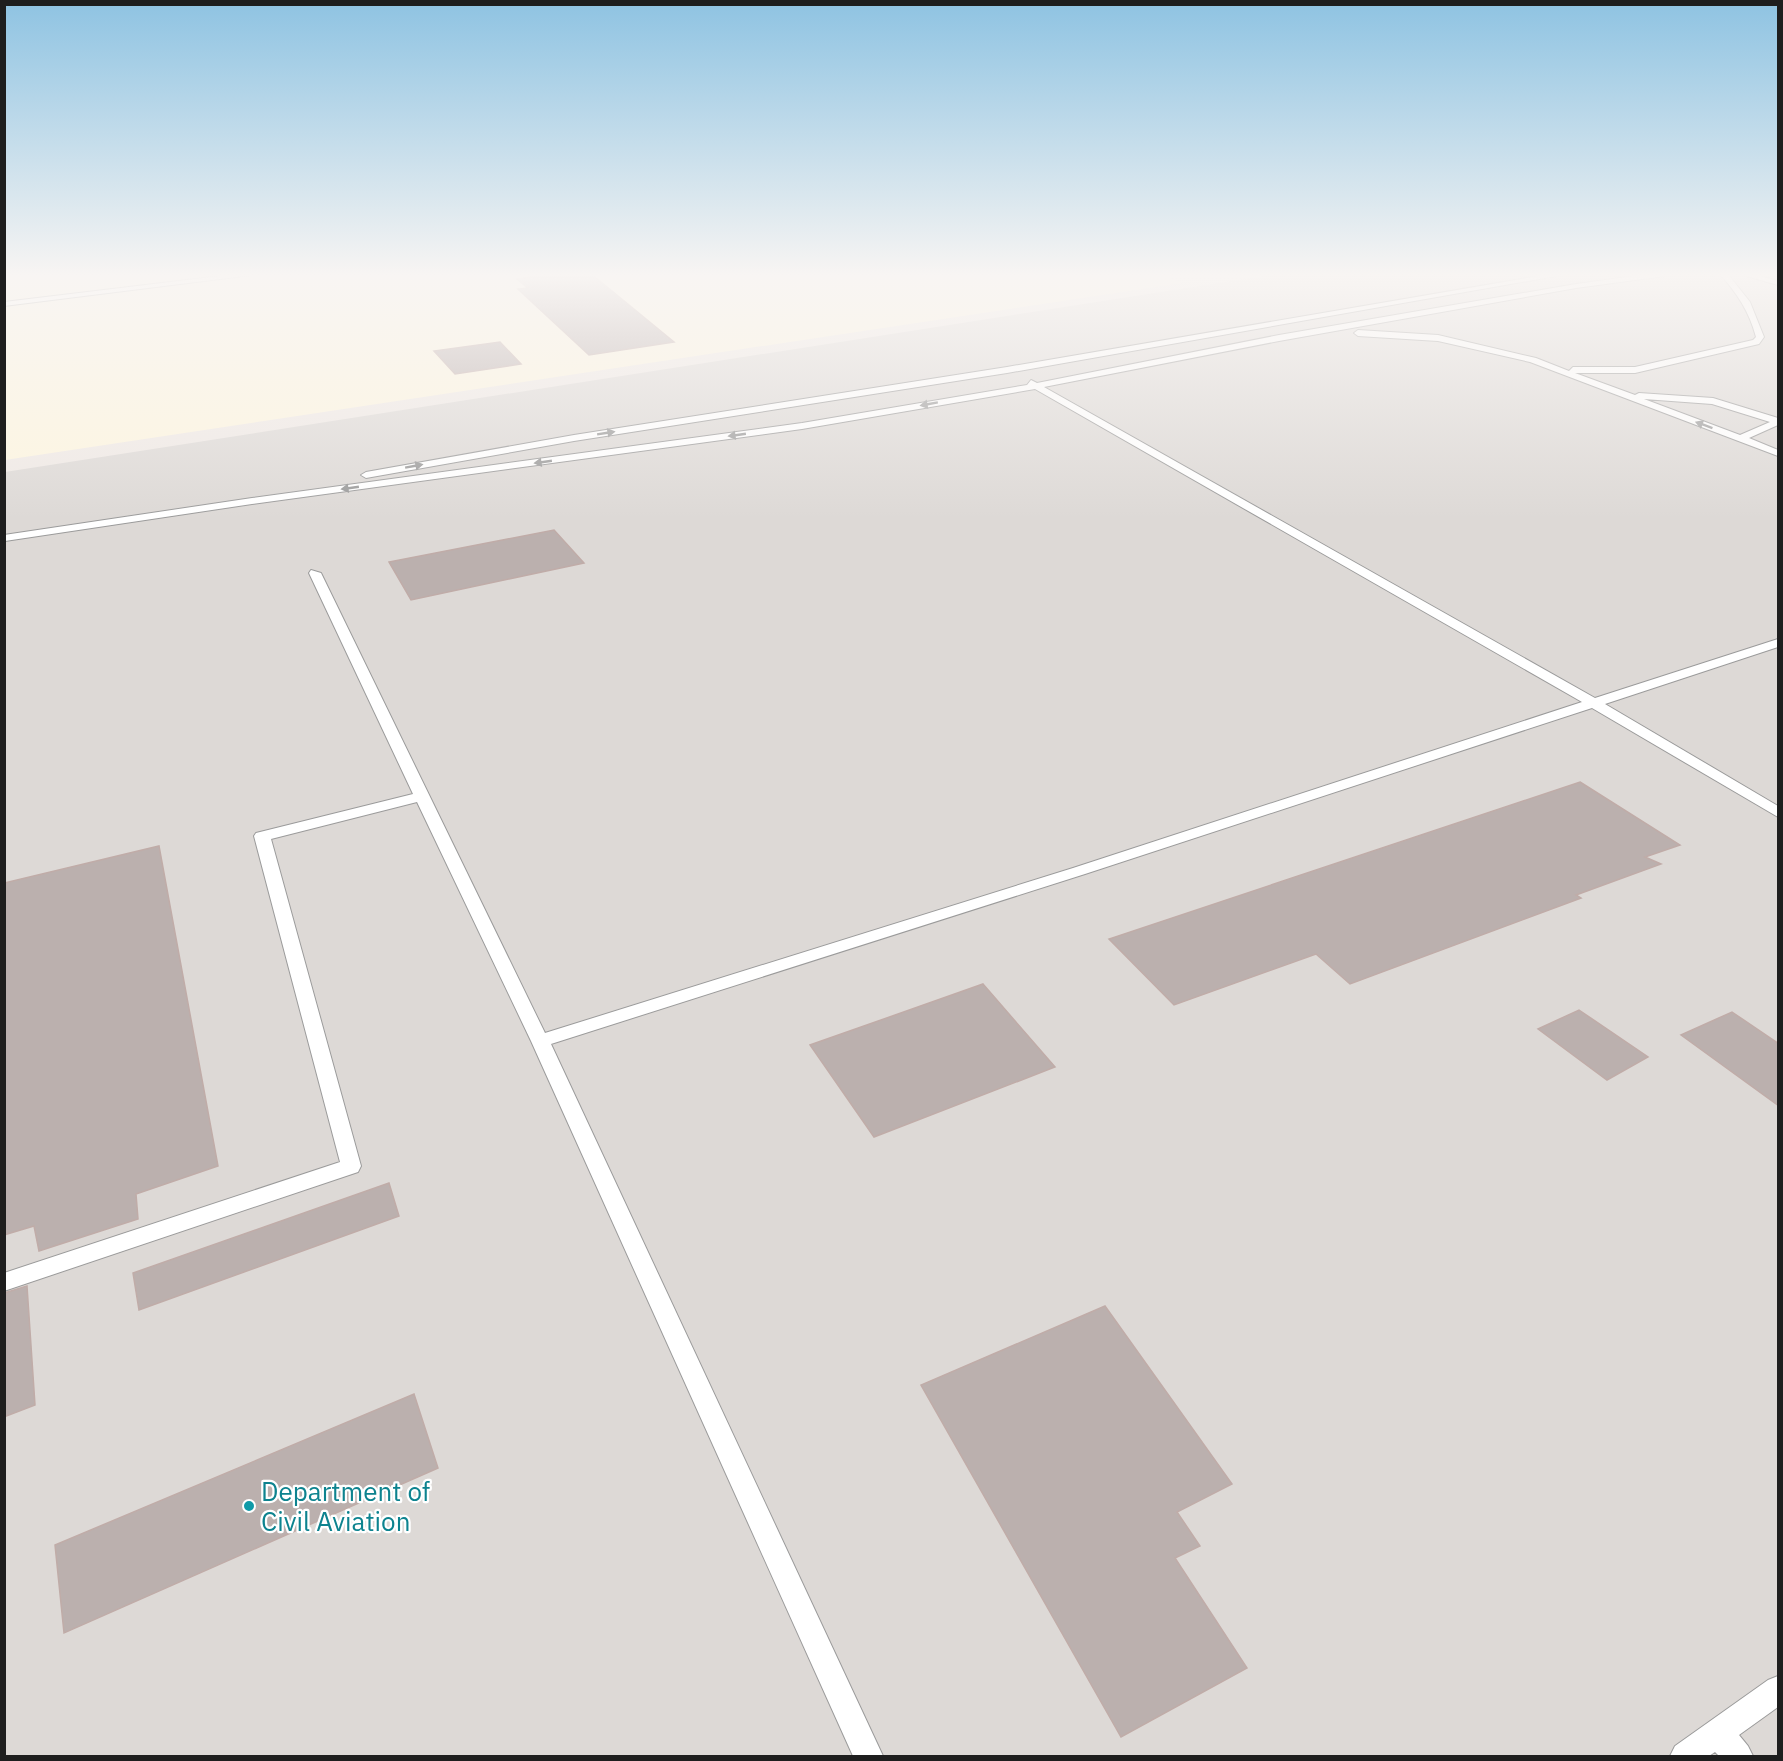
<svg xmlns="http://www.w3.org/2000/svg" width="1783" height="1761" font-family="'IBM Plex Sans',sans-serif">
  <rect width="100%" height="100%" fill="#efe9e5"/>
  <path fill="#fdf5df" d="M 5,273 L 1158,273 L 1182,283 L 5,460 Z"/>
  <path fill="#ddd9d6" d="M 1283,273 L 1778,273 L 1778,1756 L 5,1756 L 5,472 Z"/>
  <path fill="#bbb0ae" stroke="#c0aca8" stroke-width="1.5" d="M 557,273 L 590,273 L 674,342 L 589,355 L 518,289 L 528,288 L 517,279 Z
    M 500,342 L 521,364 L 455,374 L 434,351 Z
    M 554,530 L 584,563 L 411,600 L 389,562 Z
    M 1580,782 L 1680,845 L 1645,857 L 1661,864 L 1576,895 L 1581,898 L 1350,984 L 1316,954 L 1174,1005 L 1109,939 Z
    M 159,846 L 218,1166 L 136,1194 L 138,1219 L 39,1251 L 34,1226 L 4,1235 L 4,883 Z
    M 983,984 L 1055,1067 L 874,1137 L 810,1045 Z
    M 1579,1010 L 1648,1057 L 1607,1080 L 1538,1029 Z
    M 1732,1012 L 1779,1044 L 1779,1106 L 1681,1035 Z
    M 389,1183 L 399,1216 L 139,1310 L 133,1273 Z
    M 27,1286 L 35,1405 L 4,1417 L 4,1293 Z
    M 1105,1306 L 1232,1484 L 1177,1512 L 1200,1546 L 1175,1558 L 1247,1668 L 1121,1737 L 921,1385 Z
    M 414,1394 L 438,1468 L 64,1633 L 55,1545 Z"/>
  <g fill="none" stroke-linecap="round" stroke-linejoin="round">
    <defs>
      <path id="lane" d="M 245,273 L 267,273 L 4,306 L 4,302 Z
        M 1556,273 L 1573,273 L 1007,373 L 574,441 L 366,478 L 361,475 L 366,472 L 574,435 L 1007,367 Z
        M 1656,273 L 1714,273 L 1672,275 L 1576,288 L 1279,341 L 1044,387 L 1595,698 L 1778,639 L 1778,647 L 1605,704 L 1778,806 L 1778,817 L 1592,708 L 1085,874 L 551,1044 L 883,1756 L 853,1756 L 531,1041 L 417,802 L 271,839 L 361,1166 L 358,1172 L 4,1291 L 4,1273 L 340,1162 L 254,836 L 256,833 L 413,794 L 309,573 L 311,570 L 321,573 L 545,1033 L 1073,868 L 1582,702 L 1035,389 L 802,429 L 252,504 L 5,541 L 4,535 L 252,498 L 802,423 L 1027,385 L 1031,380 L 1037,383 L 1279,335 L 1576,284 Z
        M 1719,273 L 1727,273 L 1750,302 L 1764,337 L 1759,344 L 1635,373 L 1575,373 L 1635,395 L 1639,393 L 1713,398 L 1778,418 L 1778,425 L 1749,438 L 1778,450 L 1778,456 L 1530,362 L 1438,341 L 1358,336 L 1354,333 L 1358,330 L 1438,335 L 1536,358 L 1569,371 L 1573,367 L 1635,367 L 1753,340 L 1756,337 C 1749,311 1737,293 1719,273 ZM 1644,399 L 1712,404 L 1770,422 L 1740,435 Z
        M 1736,273 L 1749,273 L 1778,281 L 1778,285 Z
        M 1778,1676 L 1778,1707 L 1739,1735 L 1748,1746 L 1753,1756 L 1719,1756 L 1715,1752 L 1709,1756 L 1670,1756 L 1675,1746 L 1768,1680 Z"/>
    </defs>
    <use href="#lane" stroke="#9b9b9b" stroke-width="2"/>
    <use href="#lane" fill="#fff" fill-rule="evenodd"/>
  </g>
  <defs><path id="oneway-solid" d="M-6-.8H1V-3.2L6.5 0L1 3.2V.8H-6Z" transform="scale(1.5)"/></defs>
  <g fill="#9a9a9a">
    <use href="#oneway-solid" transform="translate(929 404) rotate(170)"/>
    <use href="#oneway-solid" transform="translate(1704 425) rotate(-160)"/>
    <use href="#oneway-solid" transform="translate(606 433) rotate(-9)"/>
    <use href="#oneway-solid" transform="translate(737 435) rotate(172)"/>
    <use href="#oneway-solid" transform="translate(543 462) rotate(172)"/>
    <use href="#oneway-solid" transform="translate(414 466) rotate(-10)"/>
    <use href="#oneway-solid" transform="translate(350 488) rotate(172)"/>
  </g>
  <linearGradient id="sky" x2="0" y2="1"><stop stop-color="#8ec3e2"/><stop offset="0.53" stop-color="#f8f5f3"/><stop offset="1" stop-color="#f8f5f3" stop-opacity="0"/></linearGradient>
  <rect width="1783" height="519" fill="url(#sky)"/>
  <circle fill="#0f9aa8" stroke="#fff" stroke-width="2" cx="249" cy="1506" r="6"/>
  <g text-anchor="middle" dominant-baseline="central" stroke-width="4.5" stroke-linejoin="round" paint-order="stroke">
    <g font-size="26" fill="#0d838f" stroke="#fff" text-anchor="start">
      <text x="261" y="1491">Department of<tspan x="261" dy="30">Civil Aviation</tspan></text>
    </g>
  </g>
  <rect width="1783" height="1761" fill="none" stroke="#1e1e1e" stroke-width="12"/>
</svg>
